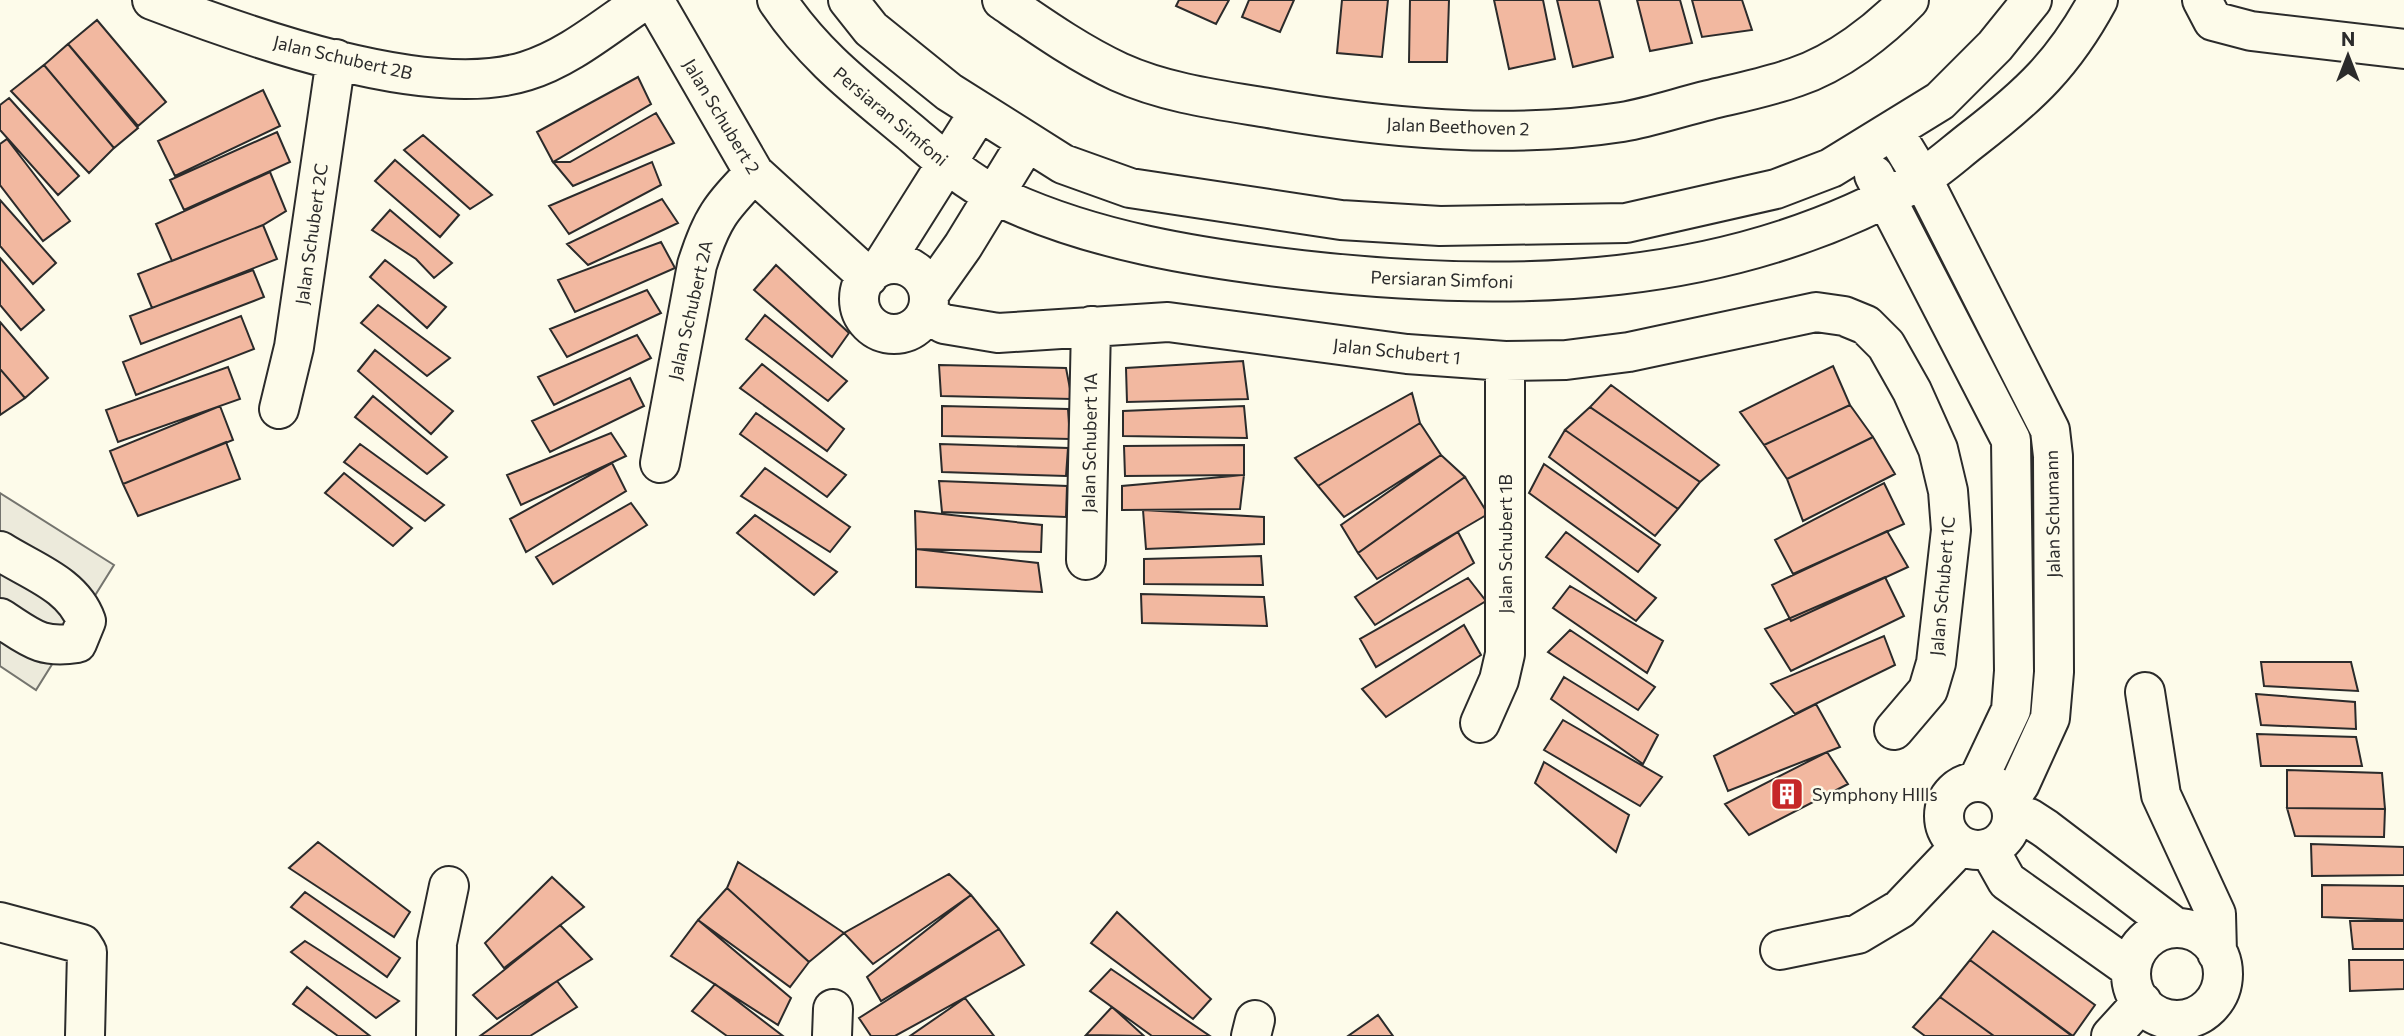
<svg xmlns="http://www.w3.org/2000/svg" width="2404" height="1036" font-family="Commissioner,sans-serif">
  <rect width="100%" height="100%" fill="#fdfbea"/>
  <path fill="#eceadb" stroke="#74746e" stroke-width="2" d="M 0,493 L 114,565 L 36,690 L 0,666 Z"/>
  <path fill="#f2b8a0" stroke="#2b2b2b" stroke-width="2" d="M 1179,0 L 1229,0 L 1216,24 L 1176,6 Z
    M 1249,0 L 1294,0 L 1280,32 L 1242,17 Z
    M 1342,0 L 1388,0 L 1382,57 L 1337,53 Z
    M 1410,0 L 1449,0 L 1447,62 L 1409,62 Z
    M 1494,0 L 1543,0 L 1555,59 L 1509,69 Z
    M 1557,0 L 1599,0 L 1613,57 L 1573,67 Z
    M 1637,0 L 1680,0 L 1692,43 L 1650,51 Z
    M 1692,0 L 1742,0 L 1752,30 L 1702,37 Z
    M 97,20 L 166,102 L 138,126 L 68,44 Z
    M 68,44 L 138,128 L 114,148 L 44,65 Z
    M 44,65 L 114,148 L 89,173 L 11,91 Z
    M 638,77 L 651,104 L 553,162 L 537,132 Z
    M 263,90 L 280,126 L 175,176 L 158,141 Z
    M 9,98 L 79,176 L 58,195 L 0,130 L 0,105 Z
    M 656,113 L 674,143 L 573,186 L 553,162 L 570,162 Z
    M 277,132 L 290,162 L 184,210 L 170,180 Z
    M 423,135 L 492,195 L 470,209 L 404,150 Z
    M 7,139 L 70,221 L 43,241 L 0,185 L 0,144 Z
    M 395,160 L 459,215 L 440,237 L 375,181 Z
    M 652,162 L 661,185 L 569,234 L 549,206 Z
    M 270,172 L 286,211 L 263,225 L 172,261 L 156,224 Z
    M 662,199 L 678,223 L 588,265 L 567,244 Z
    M 0,200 L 56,263 L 33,284 L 0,246 Z
    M 390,210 L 452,263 L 434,278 L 416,259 L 372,230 Z
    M 263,225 L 277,259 L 152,308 L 138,274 Z
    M 661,242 L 675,268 L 575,312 L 558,280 Z
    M 0,258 L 44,310 L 21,330 L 0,305 Z
    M 385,260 L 446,307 L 427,328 L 370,277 Z
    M 776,265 L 849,333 L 832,357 L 754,290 Z
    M 253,270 L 264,297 L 141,344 L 130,316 Z
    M 647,290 L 661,313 L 567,357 L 550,329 Z
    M 378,305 L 450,358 L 427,376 L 361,323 Z
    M 765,315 L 847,381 L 828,401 L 746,339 Z
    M 241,316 L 254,349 L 136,395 L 123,362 Z
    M 0,322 L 48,378 L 25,398 L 0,369 Z
    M 637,335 L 651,358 L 554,405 L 538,377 Z
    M 375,350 L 453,411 L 431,434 L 358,371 Z
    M 1243,361 L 1248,399 L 1127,402 L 1126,368 Z
    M 762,364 L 844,429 L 827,451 L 740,388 Z
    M 939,365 L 1066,368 L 1072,399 L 941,396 Z
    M 1833,366 L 1850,405 L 1764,445 L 1740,412 Z
    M 228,367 L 240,399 L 118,442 L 106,410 Z
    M 0,369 L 25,398 L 0,415 Z
    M 630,378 L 644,406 L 550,452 L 532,421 Z
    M 1611,385 L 1719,465 L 1700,482 L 1590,407 Z
    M 1412,393 L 1420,423 L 1318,486 L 1295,458 Z
    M 373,396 L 447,457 L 427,474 L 355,417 Z
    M 1850,405 L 1873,437 L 1787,479 L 1764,445 Z
    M 220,406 L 233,440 L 123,484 L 110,451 Z
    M 942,406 L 1068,409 L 1070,439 L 942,436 Z
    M 1244,406 L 1247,438 L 1123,436 L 1123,411 Z
    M 1590,407 L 1700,482 L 1678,509 L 1565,430 Z
    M 756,413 L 846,475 L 827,497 L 740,434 Z
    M 1420,423 L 1441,455 L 1344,517 L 1318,486 Z
    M 1565,430 L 1678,509 L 1655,536 L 1549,457 Z
    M 611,433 L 626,456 L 521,505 L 507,475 Z
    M 1873,437 L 1895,474 L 1803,521 L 1787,479 Z
    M 226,442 L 240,479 L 138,516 L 123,484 Z
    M 360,444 L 444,505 L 425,521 L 344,462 Z
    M 940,444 L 1068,448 L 1066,476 L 942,472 Z
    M 1244,445 L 1244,475 L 1125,476 L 1124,446 Z
    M 1441,455 L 1465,477 L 1358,553 L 1341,525 Z
    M 612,463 L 626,491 L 526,552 L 510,519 Z
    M 1544,464 L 1660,545 L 1638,572 L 1529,493 Z
    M 765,468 L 850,527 L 830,552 L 741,496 Z
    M 344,473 L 412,528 L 393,546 L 325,493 Z
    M 1244,475 L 1240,509 L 1122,510 L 1122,486 Z
    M 1465,477 L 1488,514 L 1377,579 L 1358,553 Z
    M 939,481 L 1067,486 L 1066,517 L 942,512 Z
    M 1884,483 L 1904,524 L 1793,574 L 1775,540 Z
    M 631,503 L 647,525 L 553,584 L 536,557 Z
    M 1143,510 L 1264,517 L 1264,544 L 1146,549 Z
    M 915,511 L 1042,525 L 1041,552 L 916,549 Z
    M 755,515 L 837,572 L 814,595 L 737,533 Z
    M 1887,531 L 1908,567 L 1791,621 L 1772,585 Z
    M 1458,532 L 1474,563 L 1375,625 L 1355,597 Z
    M 1566,532 L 1656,598 L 1636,621 L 1546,557 Z
    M 916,549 L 1038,563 L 1042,592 L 916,587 Z
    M 1261,556 L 1263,585 L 1144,584 L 1144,559 Z
    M 1885,577 L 1904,616 L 1791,671 L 1765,629 Z
    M 1468,578 L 1486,601 L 1376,667 L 1360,639 Z
    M 1570,586 L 1663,641 L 1647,673 L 1553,608 Z
    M 1141,594 L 1264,597 L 1267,626 L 1142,623 Z
    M 1464,625 L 1481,655 L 1386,717 L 1362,689 Z
    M 1570,630 L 1655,687 L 1638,710 L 1548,652 Z
    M 1884,636 L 1895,665 L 1795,714 L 1771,684 Z
    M 2261,662 L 2351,662 L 2358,691 L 2264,686 Z
    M 1564,677 L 1658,735 L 1643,764 L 1551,699 Z
    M 2256,694 L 2355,702 L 2356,729 L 2261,725 Z
    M 1816,704 L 1840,747 L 1728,791 L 1714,756 Z
    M 1563,720 L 1662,777 L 1640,806 L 1544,750 Z
    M 2257,734 L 2356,737 L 2362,766 L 2261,766 Z
    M 1827,752 L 1848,784 L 1749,835 L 1725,804 Z
    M 1544,762 L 1629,815 L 1616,852 L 1535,783 Z
    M 2287,770 L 2382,773 L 2385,809 L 2287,808 Z
    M 2287,808 L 2385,809 L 2384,837 L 2295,836 Z
    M 318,842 L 410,912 L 394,937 L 289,868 Z
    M 2311,844 L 2404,847 L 2404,875 L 2312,876 Z
    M 738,862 L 844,933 L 809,962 L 727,888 Z
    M 949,874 L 971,895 L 873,964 L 844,933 Z
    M 552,877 L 584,907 L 504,968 L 485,943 Z
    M 2322,885 L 2404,886 L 2404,920 L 2322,917 Z
    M 727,888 L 809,962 L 790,987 L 698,920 Z
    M 305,892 L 400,958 L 387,977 L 291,907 Z
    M 971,895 L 999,929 L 881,1001 L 867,977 Z
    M 1117,912 L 1211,999 L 1193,1019 L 1091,943 Z
    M 698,920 L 791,998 L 778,1025 L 671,956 Z
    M 2350,921 L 2404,921 L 2404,949 L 2353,949 Z
    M 560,925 L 592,959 L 497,1019 L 473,995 Z
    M 999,929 L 1024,965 L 895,1036 L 871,1036 L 859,1018 Z
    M 1993,931 L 2095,1005 L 2073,1036 L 1970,960 Z
    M 305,941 L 399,1001 L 376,1018 L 291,952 Z
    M 1970,960 L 2072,1036 L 1994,1036 L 1940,997 Z
    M 2349,960 L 2404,960 L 2404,989 L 2350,991 Z
    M 1111,969 L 1210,1036 L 1152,1036 L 1090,991 Z
    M 557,981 L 577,1007 L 530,1036 L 480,1036 Z
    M 715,984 L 783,1036 L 727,1036 L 692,1011 Z
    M 307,987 L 370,1036 L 338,1036 L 293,1004 Z
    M 1940,997 L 1994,1036 L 1925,1036 L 1913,1027 Z
    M 965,998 L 994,1036 L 910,1036 Z
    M 1112,1007 L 1144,1036 L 1086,1035 Z
    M 1378,1015 L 1393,1036 L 1348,1036 Z"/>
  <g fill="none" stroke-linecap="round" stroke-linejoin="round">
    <defs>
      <path id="minor" d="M 152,0 C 246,36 428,102 526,71 C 569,58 607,25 645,0
        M 654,0 L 754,173 L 868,277
        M 777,0 C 814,56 860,90 910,132 C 937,155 964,180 995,195 C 1090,241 1199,258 1302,270 C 1513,294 1730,289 1919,180 C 1938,169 1956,152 1973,139 C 2030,95 2064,63 2098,0
        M 848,0 L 871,29 L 949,92 L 1063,164 L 1130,188 L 1341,220 L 1440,226 L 1626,223 L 1776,189 L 1831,168 L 1940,101 L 1995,46 L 2032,0
        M 1002,0 C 1040,26 1078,53 1119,72 C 1165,93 1219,100 1268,108 C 1383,128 1506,140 1622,122 C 1651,117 1680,107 1709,100 C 1738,93 1768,87 1796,77 C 1838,63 1879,31 1909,0
        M 2202,0 L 2213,21 L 2251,31 L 2404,49
        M 1893,130 L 1922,178 L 2050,430 L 2053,456 L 2054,672 L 2050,718 L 2020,784 L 2009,800
        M 1874,175 L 2011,440 L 2014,671 L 2011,710 L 1977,782
        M859 299a35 35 0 1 1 70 0a35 35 0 1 1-70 0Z
        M 882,266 L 979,112
        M 929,294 L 963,246 L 1026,143
        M 926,314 L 944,324 L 998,333 L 1168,322 L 1407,354 L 1505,361 L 1566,360 L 1629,352 L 1816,312 L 1844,316 L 1866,325 L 1886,345 L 1912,391 L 1938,449 L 1948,491 L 1951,530 L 1936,663 L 1928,690 L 1894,730
        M 279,409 L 294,347 L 336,59
        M 660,463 L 697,265 C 712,217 721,208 754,173
        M 0,551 C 31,571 73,584 86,621 L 77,643 C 40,649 30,637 0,618
        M 1086,560 L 1091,326
        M 2145,692 L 2161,795 L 2216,914 L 2217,953
        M 1480,723 L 1499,680 L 1505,654 L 1505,361
        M1944 816a34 34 0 1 1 68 0a34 34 0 1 1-68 0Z
        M 2013,816 L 2029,818 L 2046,829 L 2176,928
        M 1989,849 L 2007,881 L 2131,969
        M 0,922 L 82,944 L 87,952 L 85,1036
        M2131 974a46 46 0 1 1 92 0a46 46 0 1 1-92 0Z
        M 1780,950 L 1858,934 L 1900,909 L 1960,846
        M 436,1036 L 437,943 L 449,886
        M 832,1036 L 833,1009
        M 1251,1036 L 1255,1020
        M 2111,1036 L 2142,1002"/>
    </defs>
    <use href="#minor" stroke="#2b2b2b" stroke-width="42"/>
    <use href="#minor" stroke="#fdfbea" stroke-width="38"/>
  </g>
  <defs>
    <symbol id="building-square" viewBox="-11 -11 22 22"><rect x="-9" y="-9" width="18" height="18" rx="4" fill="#c62828" stroke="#fdfbea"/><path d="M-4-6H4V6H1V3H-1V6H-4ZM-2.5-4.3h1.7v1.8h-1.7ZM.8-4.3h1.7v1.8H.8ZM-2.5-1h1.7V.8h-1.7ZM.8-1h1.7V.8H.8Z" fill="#fff"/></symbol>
  </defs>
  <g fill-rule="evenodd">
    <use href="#building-square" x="1768" y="775" width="38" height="38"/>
  </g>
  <g text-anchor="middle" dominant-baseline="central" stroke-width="5" stroke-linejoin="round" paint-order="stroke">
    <g font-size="18" fill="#2b2b2b" stroke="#fdfbea">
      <text transform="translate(343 57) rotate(13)">Jalan Schubert 2B</text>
      <text transform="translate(722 116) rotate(59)">Jalan Schubert 2</text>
      <text transform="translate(891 116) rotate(40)">Persiaran Simfoni</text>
      <text transform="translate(1458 126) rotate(2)">Jalan Beethoven 2</text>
      <text transform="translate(311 234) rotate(-82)">Jalan Schubert 2C</text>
      <text transform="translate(1442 279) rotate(2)">Persiaran Simfoni</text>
      <text transform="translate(690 310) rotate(-77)">Jalan Schubert 2A</text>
      <text transform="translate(1397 351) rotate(6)">Jalan Schubert 1</text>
      <text transform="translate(1089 443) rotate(-89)">Jalan Schubert 1A</text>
      <text transform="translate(2052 514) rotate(-91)">Jalan Schumann</text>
      <text transform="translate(1505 544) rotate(-90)">Jalan Schubert 1B</text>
      <text transform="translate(1942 586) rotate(-85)">Jalan Schubert 1C</text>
    </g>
    <g font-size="18" fill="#2b2b2b" stroke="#fdfbea" text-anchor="start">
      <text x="1812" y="794">Symphony HIlls</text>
    </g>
  </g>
  <g transform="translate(2348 56)" stroke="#fdfbea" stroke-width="5" paint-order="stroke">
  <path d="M0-5L12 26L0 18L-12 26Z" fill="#2b2b2b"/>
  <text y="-10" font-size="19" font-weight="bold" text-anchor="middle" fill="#2b2b2b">N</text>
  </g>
</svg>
